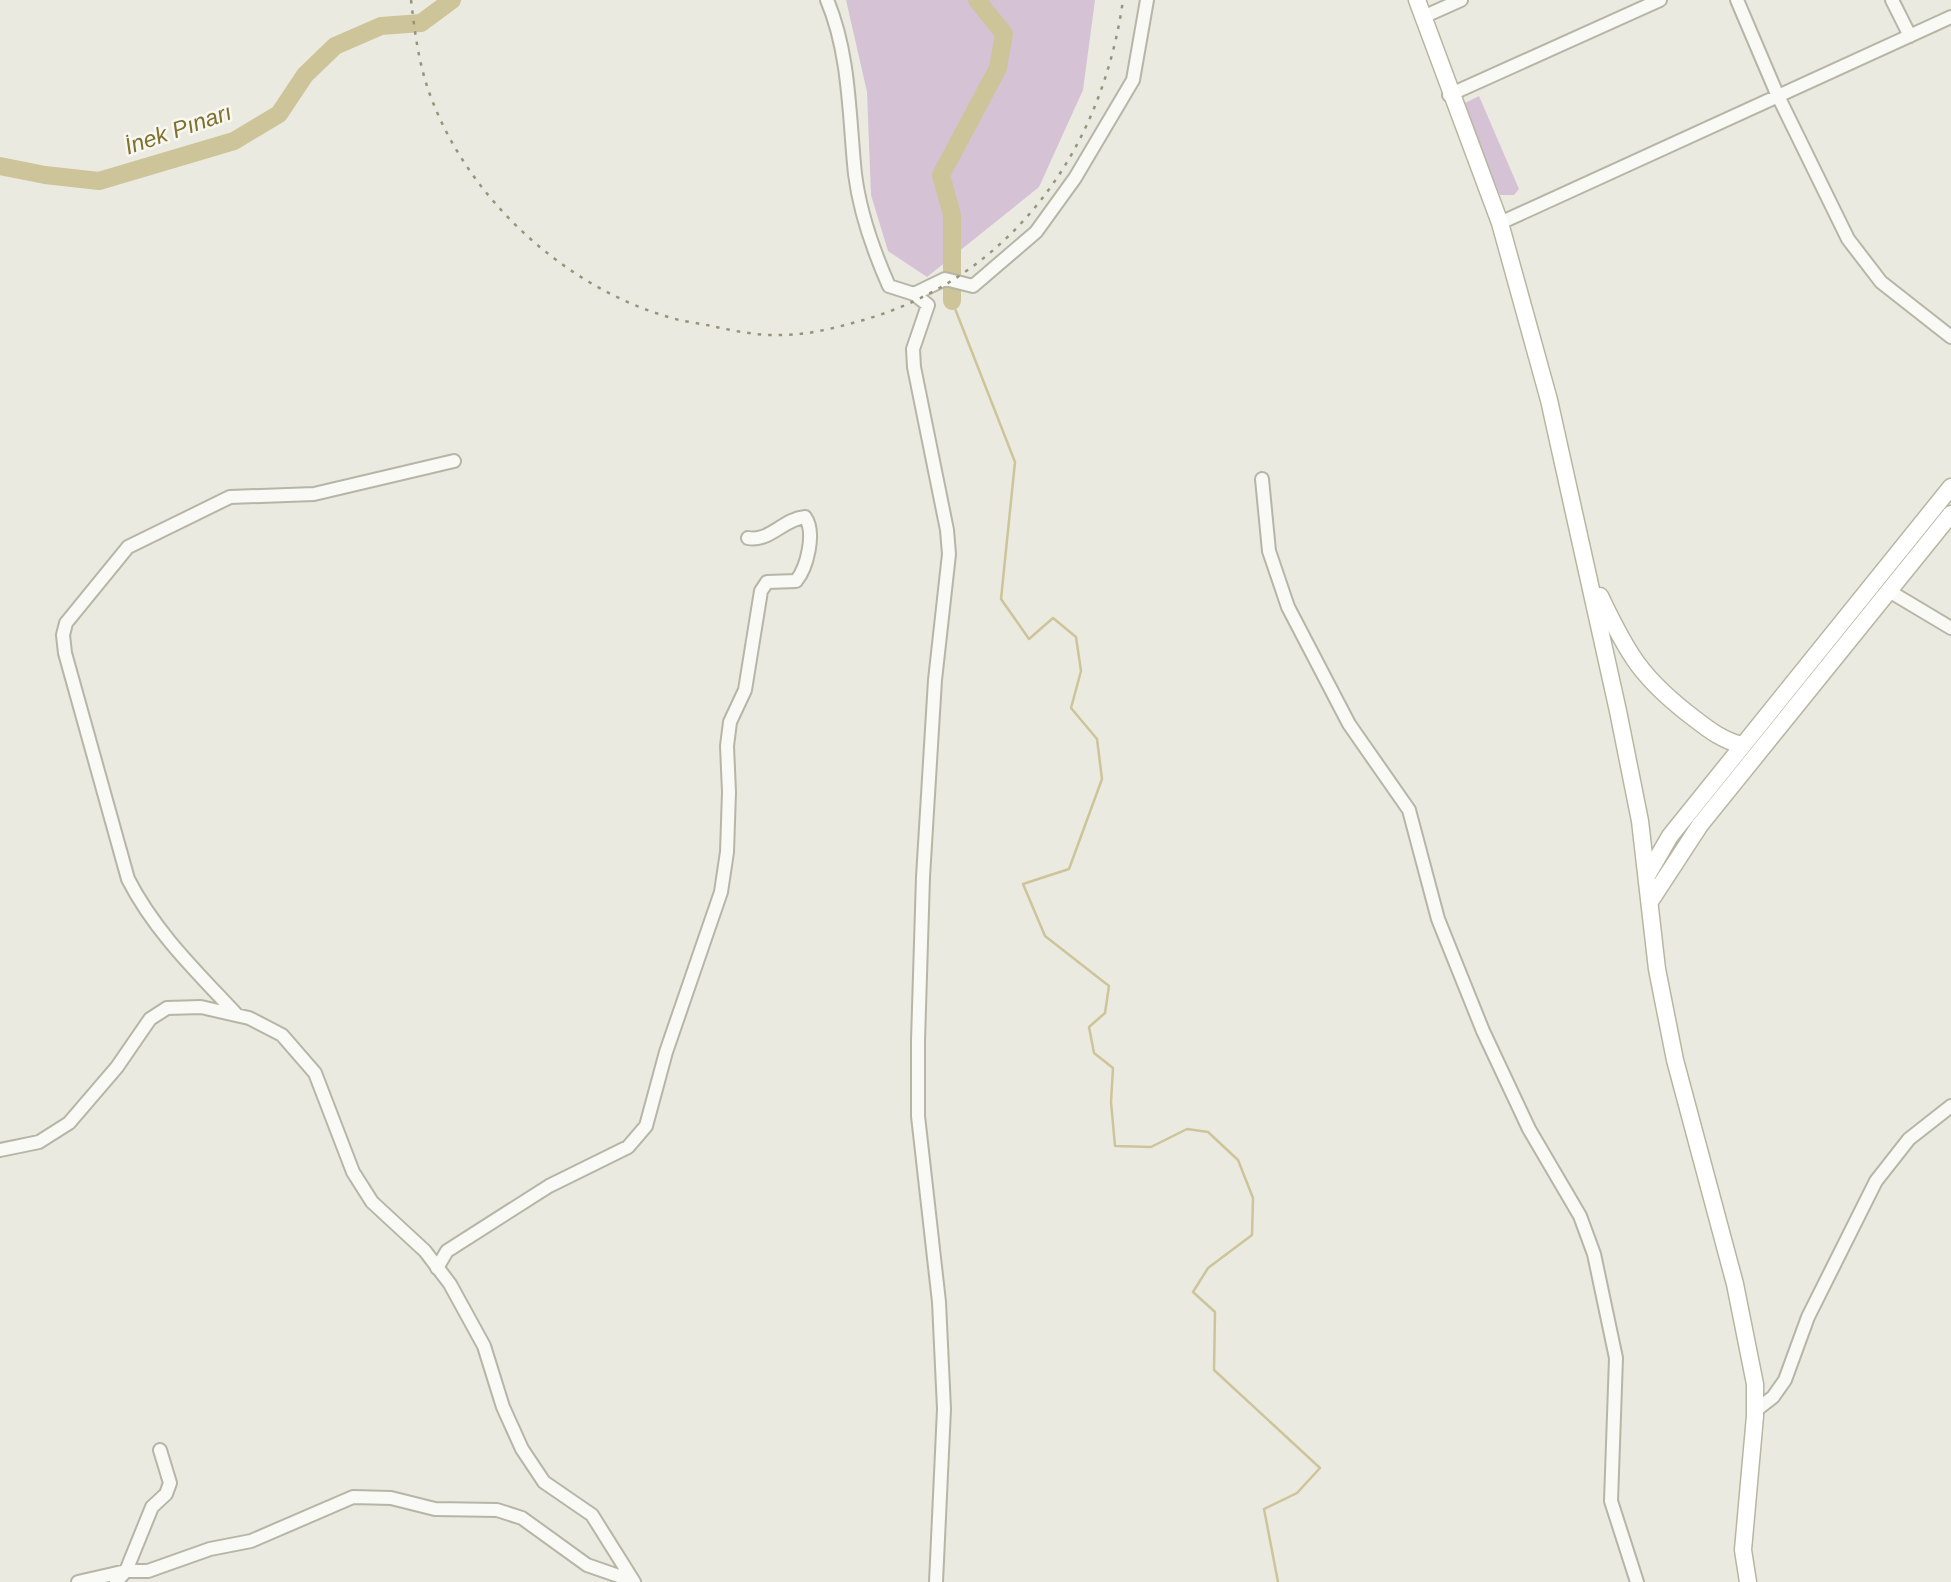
<svg xmlns="http://www.w3.org/2000/svg" width="1951" height="1582" font-family="Helvetica,sans-serif">
  <rect width="100%" height="100%" fill="#ebeae1"/>
  <path fill="#d6c2d5" d="M 846,0 L 1095,0 L 1083,90 L 1039,187 L 927,277 L 888,251 L 871,195 L 867,92 Z
    M 1479,96 L 1519,189 L 1514,195 L 1500,195 L 1461,105 Z"/>
  <g fill="none" stroke-linecap="round" stroke-linejoin="round">
    <path stroke="#cec499" stroke-width="2.5" d="M 952,301 L 1015,462 L 1001,599 L 1029,639 L 1053,618 L 1076,637 L 1081,671 L 1071,708 L 1097,739 L 1102,779 L 1069,869 L 1023,884 L 1045,936 L 1109,986 L 1105,1013 L 1089,1027 L 1094,1053 L 1113,1068 L 1111,1102 L 1115,1146 L 1151,1147 L 1187,1129 L 1208,1132 L 1238,1160 L 1253,1198 L 1252,1235 L 1208,1268 L 1193,1292 L 1215,1312 L 1214,1370 L 1320,1468 L 1297,1493 L 1264,1509 L 1278,1582"/>
    <path stroke="#cec499" stroke-width="18" d="M 0,166 L 45,175 L 99,181 L 234,141 L 279,114 L 305,75 L 335,46 L 381,26 L 421,23 L 452,0
      M 952,301 L 952,215 L 941,175 L 998,68 L 1004,34 L 977,0"/>
    <defs>
      <path id="minor" d="M 827,0 C 850,54 849,117 855,174 C 860,214 873,250 889,286 L 914,294 L 928,305 L 913,349 L 914,367 L 947,530 L 949,554 L 935,680 L 923,877 L 918,1041 L 918,1116 L 939,1302 L 944,1409 L 936,1582
        M 1737,0 L 1777,94 L 1848,239 L 1881,282 L 1951,337
        M 1892,0 L 1910,36
        M 1423,17 L 1461,0
        M 1449,95 L 1660,0
        M 1500,223 L 1951,17
        M 914,294 L 945,279 L 973,286 L 1036,232 L 1075,178 L 1133,80 L 1147,0
        M 1262,479 L 1269,551 L 1288,607 L 1349,724 L 1409,810 L 1438,919 L 1483,1031 L 1529,1129 L 1580,1216 L 1594,1254 L 1616,1358 L 1611,1501 L 1637,1582
        M 1889,591 L 1951,628
        M 237,1015 C 197,972 155,932 128,879 L 65,653 L 63,635 L 66,623 L 128,547 L 230,497 L 314,494 L 454,461
        M 0,1150 L 39,1142 L 69,1123 L 117,1067 L 150,1019 L 167,1008 L 201,1007 L 249,1018 L 282,1035 L 315,1073 L 353,1172 L 372,1202 L 425,1251 L 450,1284 L 484,1346 L 503,1407 L 522,1449 L 544,1482 L 592,1515 L 634,1582
        M 437,1268 L 447,1251 L 549,1186 L 628,1147 L 646,1126 L 666,1052 L 721,892 L 727,852 L 729,792 L 727,746 L 730,722 L 745,690 L 761,591 L 767,582 L 796,581 C 807,568 816,532 805,517 C 783,519 770,542 748,538
        M 1755,1411 L 1773,1397 L 1785,1380 L 1808,1317 L 1876,1181 L 1909,1139 L 1951,1106
        M 78,1582 L 126,1571 L 148,1571 L 210,1549 L 251,1541 L 353,1497 L 391,1498 L 435,1509 L 497,1510 L 522,1518 L 587,1565 L 633,1581
        M 116,1582 L 126,1571 L 152,1507 L 166,1494 L 170,1483 L 160,1450"/>
      <path id="major" d="M 1417,0 L 1500,223 L 1549,400 L 1618,711 L 1640,821 L 1657,969 L 1675,1060 L 1735,1284 L 1755,1384 L 1755,1416 L 1743,1550 L 1748,1582
        M 1600,596 C 1628,655 1642,679 1695,719 C 1709,730 1724,741 1742,745
        M 1648,874 L 1670,836 L 1951,487
        M 1651,900 L 1700,825 L 1951,514"/>
    </defs>
    <use href="#minor" stroke="#b6b5a6" stroke-width="16"/>
    <use href="#major" stroke="#b8b6a0" stroke-width="19"/>
    <use href="#minor" stroke="#f9f9f5" stroke-width="12"/>
    <use href="#major" stroke="#fff" stroke-width="16"/>
    <path stroke="#979479" stroke-width="2.5" stroke-dasharray="3.5 7" stroke-linecap="butt" d="M 411,0 C 415,34 419,67 432,100 C 470,199 563,285 665,316 C 680,321 697,323 712,326 C 734,331 759,336 781,335 C 809,335 834,328 860,321 C 1010,279 1102,151 1123,0"/>
  </g>
  <g text-anchor="middle" dominant-baseline="central" stroke-width="5" stroke-linejoin="round" paint-order="stroke">
    <g font-size="23" font-style="italic" fill="#7d712e" stroke="#f8f7f1">
      <text transform="translate(178 129) rotate(-19)">İnek Pınarı</text>
    </g>
  </g>
</svg>
